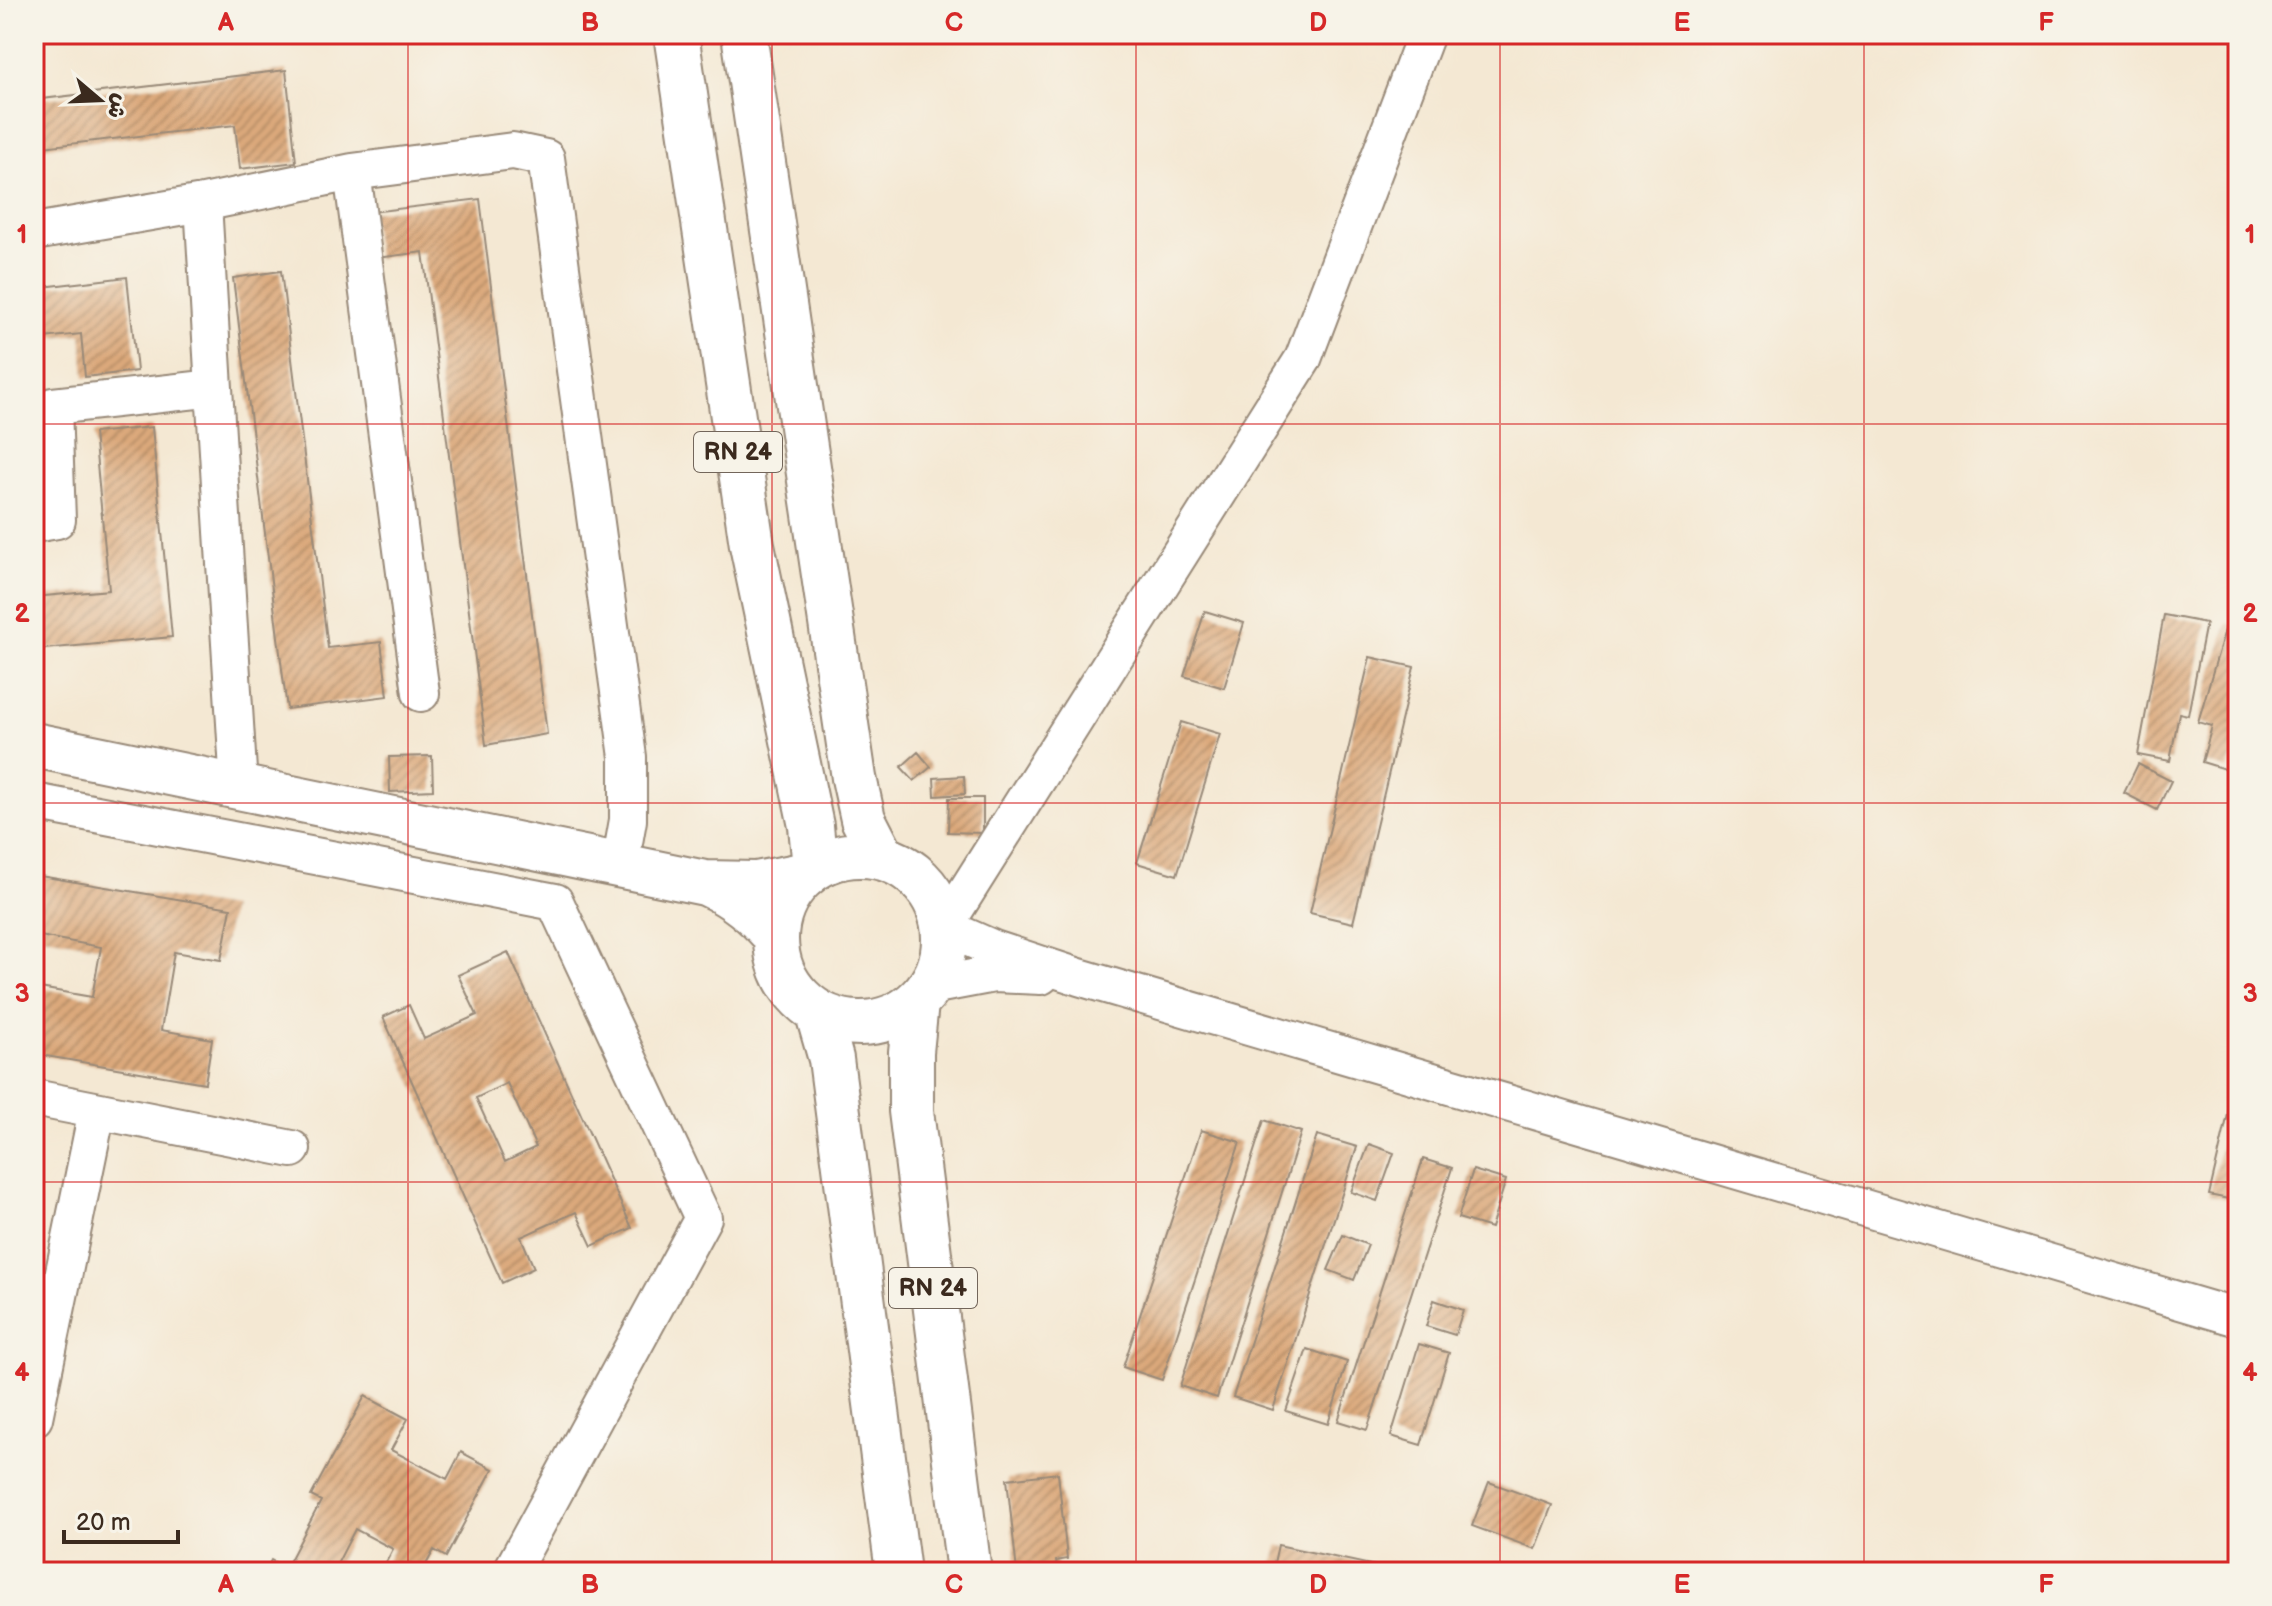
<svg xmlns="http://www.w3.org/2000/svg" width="2272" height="1606" font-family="'Balsamiq Sans','Playpen Sans Arabic',sans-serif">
  <defs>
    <pattern id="building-hatch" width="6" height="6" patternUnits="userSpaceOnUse" patternTransform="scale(2)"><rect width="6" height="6" fill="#dba97b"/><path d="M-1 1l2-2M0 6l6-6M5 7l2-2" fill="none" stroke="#b38a64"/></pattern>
  </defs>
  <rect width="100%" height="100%" fill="#f7f3e8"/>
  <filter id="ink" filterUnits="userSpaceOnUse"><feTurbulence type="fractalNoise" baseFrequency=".0125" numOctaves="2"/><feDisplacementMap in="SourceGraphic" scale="16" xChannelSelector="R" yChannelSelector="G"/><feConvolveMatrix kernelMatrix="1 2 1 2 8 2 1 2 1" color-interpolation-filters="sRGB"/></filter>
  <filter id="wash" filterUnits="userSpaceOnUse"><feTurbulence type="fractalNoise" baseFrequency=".006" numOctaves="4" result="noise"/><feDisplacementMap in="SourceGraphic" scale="32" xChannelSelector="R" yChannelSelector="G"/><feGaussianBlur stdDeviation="1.8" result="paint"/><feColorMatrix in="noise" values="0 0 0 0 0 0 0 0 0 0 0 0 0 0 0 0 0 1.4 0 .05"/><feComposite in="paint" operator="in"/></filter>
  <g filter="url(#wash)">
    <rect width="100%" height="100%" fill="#f4e8d3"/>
    <g id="blocks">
      <path fill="url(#building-hatch)" fill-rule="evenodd" d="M 286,70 L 296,162 L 240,169 L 235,125 L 34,148 L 34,100 Z
        M 480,199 L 547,734 L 486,745 L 423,252 L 377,258 L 371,212 Z
        M 281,271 L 328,648 L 381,642 L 388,696 L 287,709 L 233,278 Z
        M 127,277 L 137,371 L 85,377 L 81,334 L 34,339 L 34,288 Z
        M 152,427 L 172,637 L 34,650 L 34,597 L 109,590 L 94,433 Z
        M 1205,611 L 1244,623 L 1224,688 L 1184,676 Z
        M 2164,615 L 2206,623 L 2188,715 L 2179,713 L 2170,761 L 2138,755 Z
        M 2227,623 L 2238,626 L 2238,735 L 2228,770 L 2202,762 L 2212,726 L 2198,722 Z
        M 1370,657 L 1414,667 L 1353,923 L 1310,913 Z
        M 1181,722 L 1220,734 L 1177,875 L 1137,863 Z
        M 918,752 L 931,767 L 914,781 L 901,767 Z
        M 432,756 L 433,790 L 390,792 L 389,757 Z
        M 2138,764 L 2171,781 L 2157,810 L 2124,793 Z
        M 964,776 L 965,794 L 935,796 L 934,778 Z
        M 949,798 L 983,798 L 983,833 L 948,832 Z
        M 34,875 L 231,908 L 221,960 L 174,952 L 161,1030 L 212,1039 L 205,1083 L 34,1054 L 34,987 L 92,997 L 101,947 L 34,935 Z
        M 508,952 L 632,1228 L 592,1246 L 576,1212 L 521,1237 L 534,1268 L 502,1283 L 383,1017 L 409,1005 L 424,1039 L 477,1015 L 458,975 ZM 507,1083 L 536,1147 L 505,1162 L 476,1098 Z
        M 2237,1076 L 2238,1076 L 2238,1201 L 2209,1195 Z
        M 1264,1120 L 1301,1132 L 1217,1398 L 1180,1386 Z
        M 1201,1130 L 1240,1142 L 1162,1380 L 1123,1367 Z
        M 1317,1135 L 1357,1147 L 1273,1410 L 1233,1397 Z
        M 1369,1144 L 1394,1153 L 1377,1201 L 1351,1192 Z
        M 1423,1159 L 1452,1168 L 1367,1430 L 1338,1421 Z
        M 1473,1170 L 1506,1180 L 1491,1228 L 1458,1218 Z
        M 1343,1235 L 1368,1245 L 1354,1280 L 1328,1270 Z
        M 1434,1300 L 1463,1310 L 1455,1335 L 1426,1326 Z
        M 1419,1344 L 1449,1353 L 1421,1445 L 1391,1436 Z
        M 1307,1349 L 1347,1362 L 1328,1424 L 1286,1411 Z
        M 365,1396 L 408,1419 L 391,1450 L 447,1479 L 461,1452 L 493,1469 L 446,1557 L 434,1550 L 422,1572 L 381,1572 L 393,1549 L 355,1529 L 333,1572 L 265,1572 L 271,1560 L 286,1568 L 321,1501 L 311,1496 Z
        M 1058,1473 L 1067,1559 L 1056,1561 L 1058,1572 L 1017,1572 L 1007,1479 Z
        M 1489,1482 L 1552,1505 L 1535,1549 L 1472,1526 Z
        M 1278,1545 L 1399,1571 L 1398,1572 L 1272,1572 Z"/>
    </g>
  </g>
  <g filter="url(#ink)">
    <use href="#blocks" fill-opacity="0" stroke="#988978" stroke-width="2"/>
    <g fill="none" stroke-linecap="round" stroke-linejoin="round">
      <defs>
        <path id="street" d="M 1426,34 L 1303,359 L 944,927 L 994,949 L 1079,977 L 2238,1318
          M 352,172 L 421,693
          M 34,232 L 203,203 L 352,172 L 513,151 L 546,158 L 628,757 L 628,820 L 620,865
          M 214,388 L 239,787
          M 34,524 L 57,520 L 53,406 L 214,388 L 203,203
          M 34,802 L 555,902 L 703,1218 L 511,1572
          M 930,986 L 994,974 L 1041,976
          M 34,1098 L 292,1149
          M 34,1418 L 97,1111"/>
        <path id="secondary" d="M 34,745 L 705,883 L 756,884 L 807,874
          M 708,884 C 736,897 755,913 775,936"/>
        <path id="highway" d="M 676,34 L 752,545 L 811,826 L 815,868
          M 744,34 L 854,778 L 863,819 L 883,858
          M776 939a84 84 0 1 1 168 0a84 84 0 1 1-168 0Z
          M 916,1003 L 911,1052 L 911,1111 L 969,1572
          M 818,1014 L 831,1059 L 898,1572"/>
      </defs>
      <use href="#street" stroke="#988978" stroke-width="40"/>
      <use href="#secondary" stroke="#988978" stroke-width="48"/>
      <use href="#highway" stroke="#988978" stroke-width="48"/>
      <use href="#street" stroke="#fff" stroke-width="36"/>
      <use href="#secondary" stroke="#fff" stroke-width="44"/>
      <use href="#highway" stroke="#fff" stroke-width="44"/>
    </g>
  </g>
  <path fill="none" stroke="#d62828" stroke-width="2" stroke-opacity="0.55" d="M 408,34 L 408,1572M 772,34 L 772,1572M 1136,34 L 1136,1572M 1500,34 L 1500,1572M 1864,34 L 1864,1572M 34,424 L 2238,424M 34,803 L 2238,803M 34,1182 L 2238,1182"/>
  <g text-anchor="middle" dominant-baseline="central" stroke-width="7" stroke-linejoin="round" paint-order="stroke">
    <g fill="#f7f3e8" stroke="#73665b" stroke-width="2">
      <rect x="694" y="432" width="88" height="40" rx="6"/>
      <rect x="889" y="1268" width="88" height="40" rx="6"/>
    </g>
    <g font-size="24" font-weight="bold" fill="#3b2a1e">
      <text x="738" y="452">RN 24</text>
      <text x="933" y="1288">RN 24</text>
    </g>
  </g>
  <rect width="2272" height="1606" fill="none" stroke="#f7f3e8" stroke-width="88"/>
  <g transform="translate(100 100) rotate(109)" stroke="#f7f3e8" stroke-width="6" paint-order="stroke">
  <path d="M0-6L14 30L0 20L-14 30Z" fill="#3b2a1e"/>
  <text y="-12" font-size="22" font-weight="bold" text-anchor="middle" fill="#3b2a1e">ش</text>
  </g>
  <path d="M64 1530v12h114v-12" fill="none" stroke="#3b2a1e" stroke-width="4"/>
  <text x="76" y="1530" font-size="24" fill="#3b2a1e" stroke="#f7f3e8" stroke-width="6" paint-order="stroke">20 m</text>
  <rect x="44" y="44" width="2184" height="1518" fill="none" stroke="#d62828" stroke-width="3"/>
  <g font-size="26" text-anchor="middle" font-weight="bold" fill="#d62828">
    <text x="226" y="31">A</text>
    <text x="590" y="31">B</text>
    <text x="954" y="31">C</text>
    <text x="1318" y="31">D</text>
    <text x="1682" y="31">E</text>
    <text x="2046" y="31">F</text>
    <text x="22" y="243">1</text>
    <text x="2250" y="243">1</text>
    <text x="22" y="622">2</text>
    <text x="2250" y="622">2</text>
    <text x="22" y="1002">3</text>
    <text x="2250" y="1002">3</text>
    <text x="22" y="1381">4</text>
    <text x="2250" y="1381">4</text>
    <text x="226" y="1593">A</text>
    <text x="590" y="1593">B</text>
    <text x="954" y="1593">C</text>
    <text x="1318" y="1593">D</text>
    <text x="1682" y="1593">E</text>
    <text x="2046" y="1593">F</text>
  </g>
</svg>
